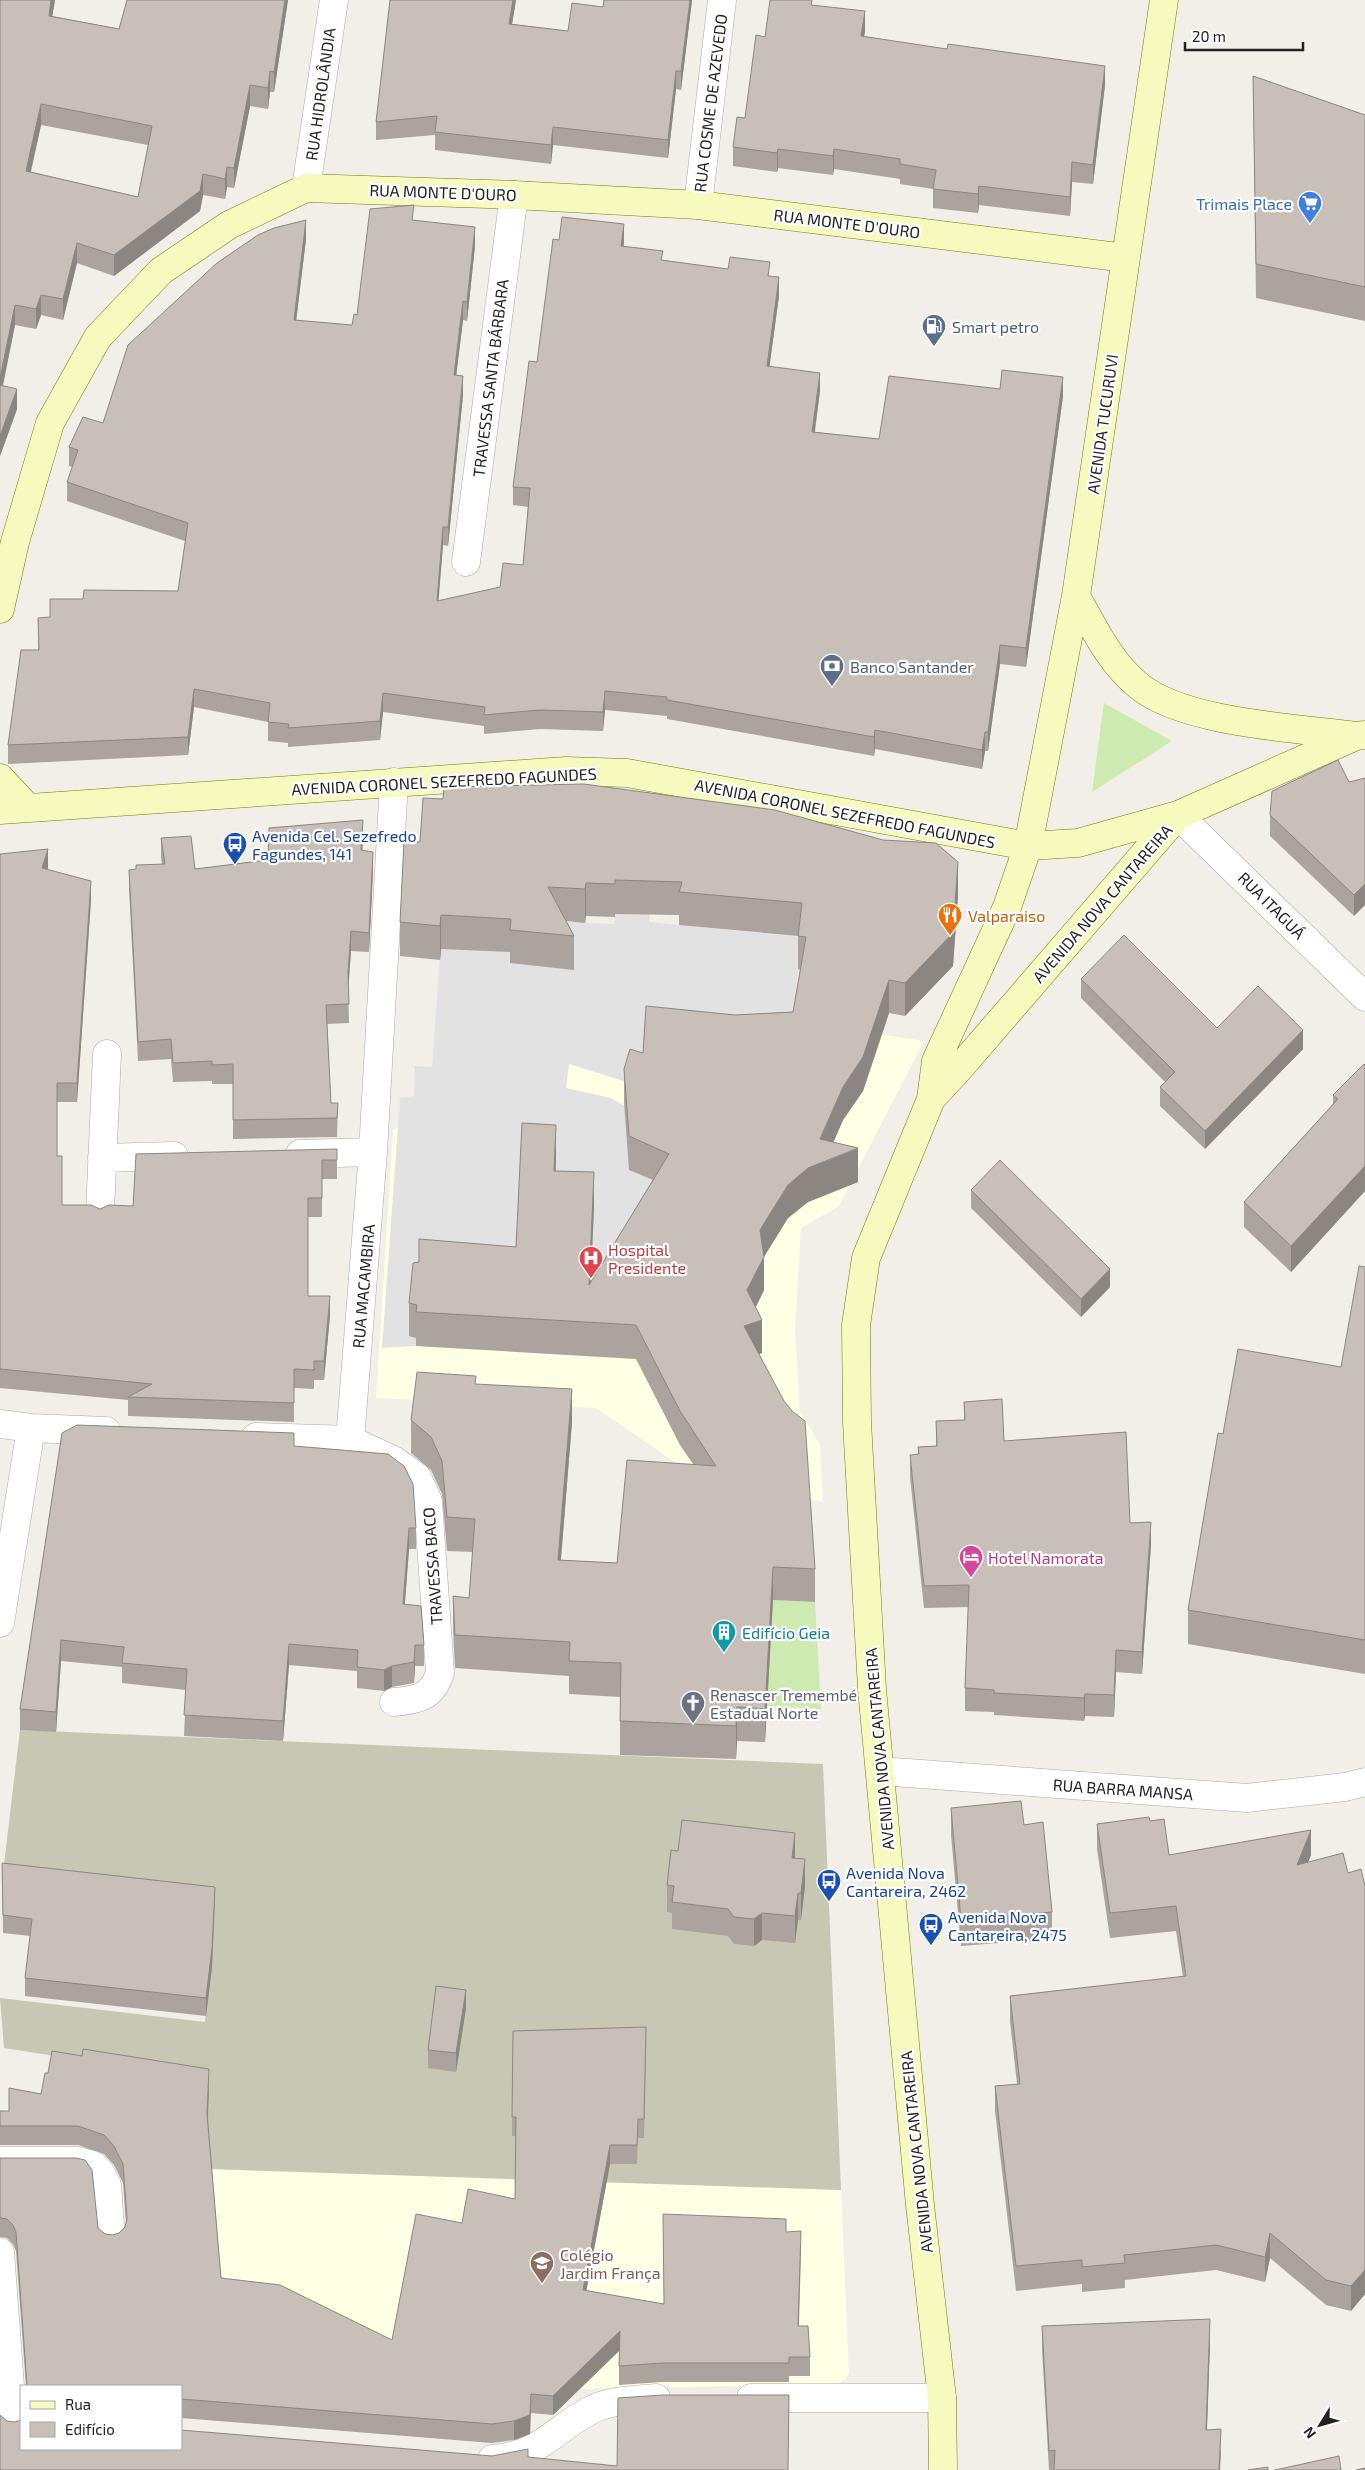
<svg xmlns="http://www.w3.org/2000/svg" width="1365" height="2470" font-family="'Exo 2',sans-serif">
  <rect width="100%" height="100%" fill="#f2efe9"/>
  <path fill="#ffffe5" d="M 664,1002 L 924,1041 L 839,1206 L 801,1228 L 795,1330 L 800,1411 L 820,1445 L 823,1502 L 701,1480 L 596,1408 L 376,1398 L 393,1130 Z
    M 210,2169 L 841,2190 L 849,2373 L 845,2380 L 838,2384 L 583,2389 L 453,2373 L 279,2304 L 219,2275 Z"/>
  <path fill="#c7c7b4" d="M 20,1730 L 823,1764 L 841,2190 L 210,2169 L 207,2133 L 209,2080 L 4,2048 L 0,1998 L 205,2022 L 215,1906 L 2,1881 Z"/>
  <path fill="#cdebb0" d="M 1104,703 L 1172,741 L 1092,792 Z
    M 773,1600 L 815,1602 L 821,1709 L 767,1706 Z"/>
  <path fill="#e2e2e2" d="M 617,901 L 650,905 L 649,922 L 802,937 L 792,1021 L 644,1072 L 633,1084 L 569,1064 L 566,1088 L 611,1098 L 625,1106 L 630,1170 L 669,1187 L 648,1290 L 417,1338 L 416,1346 L 382,1348 L 400,1098 L 414,1096 L 415,1068 L 413,1066 L 432,1067 L 443,915 L 614,924 Z"/>
  <g fill="none" stroke-linecap="round" stroke-linejoin="round">
    <defs>
      <path id="street" d="M 306,188 L 334,0
        M 698,205 L 722,0
        M 466,562 L 514,195
        M 1178,815 L 1365,997
        M 300,1154 L 373,1152
        M 102,1158 L 174,1156
        M 100,1212 L 107,1054
        M 0,1424 L 31,1428 L 106,1431
        M 256,1437 L 350,1440 L 373,1152 L 394,782
        M 350,1440 L 395,1461 L 417,1477 L 428,1501 L 440,1673 C 432,1698 417,1700 394,1702
        M 0,1623 L 31,1428
        M 880,1771 L 1247,1798 L 1345,1787 L 1365,1782
        M 0,2161 L 78,2161 L 93,2165 L 100,2172 L 107,2185 L 111,2239
        M 0,2252 L 13,2426
        M 751,2398 L 942,2398
        M 492,2459 C 540,2456 553,2430 591,2410 C 611,2400 634,2400 656,2398"/>
      <path id="secondary" d="M 1076,596 C 1094,628 1110,663 1139,686 C 1184,723 1297,728 1356,736
        M 0,609 L 15,542 L 50,423 L 98,337 L 161,271 L 229,225 L 306,188 L 514,195 L 698,205 L 1126,258
        M 0,778 L 28,808
        M 0,810 L 566,771 L 627,773 L 1028,846 L 1078,843 L 1178,815
        M 931,1099 L 957,1071 L 1178,815 L 1356,736 L 1365,735
        M 943,2470 L 942,2398 L 920,2205 L 872,1689 L 857,1422 L 856,1325 L 866,1258 L 931,1099 L 936,1061 L 1007,907 L 1028,846 L 1076,596 L 1164,0"/>
    </defs>
    <use href="#street" stroke="#a9a9a9" stroke-width="29"/>
    <use href="#secondary" stroke="#707d05" stroke-width="29"/>
    <use href="#street" stroke="#fff" stroke-width="28"/>
    <use href="#secondary" stroke="#f7fabf" stroke-width="28"/>
  </g>
  <path fill="#aba49e" fill-rule="evenodd" d="M 0,0 L 55,0 L 52,16 L 119,29 L 127,0 L 288,0 L 274,92 L 270,92 L 268,109 L 250,106 L 234,188 L 227,187 L 225,199 L 203,195 L 200,211 L 114,276 L 77,263 L 63,320 L 41,315 L 36,329 L 15,325 L 3,386 L 17,409 L 0,456 ZM 41,125 L 148,145 L 138,197 L 31,172 Z
    M 390,0 L 516,0 L 512,24 L 568,31 L 603,7 L 604,0 L 692,0 L 681,90 L 676,89 L 668,158 L 553,145 L 551,164 L 435,150 L 435,135 L 376,140 L 376,122 Z
    M 812,5 L 865,31 L 864,36 L 1105,85 L 1093,184 L 1072,182 L 1070,216 L 979,205 L 978,213 L 933,208 L 933,189 L 900,184 L 900,179 L 834,169 L 833,175 L 778,168 L 777,172 L 733,166 L 733,147 L 745,118 L 765,37 Z
    M 1253,76 L 1365,115 L 1365,321 L 1256,298 Z
    M 414,220 L 475,246 L 467,321 L 463,320 L 456,375 L 463,395 L 448,546 L 443,545 L 438,601 L 500,587 L 523,565 L 528,507 L 513,505 L 513,487 L 537,362 L 559,240 L 624,243 L 623,246 L 663,260 L 770,276 L 779,296 L 769,367 L 820,391 L 815,432 L 879,439 L 1000,389 L 1063,396 L 1026,667 L 1000,664 L 988,751 L 985,751 L 982,769 L 875,749 L 874,756 L 667,719 L 667,716 L 605,710 L 603,731 L 540,729 L 484,734 L 484,726 L 383,712 L 380,740 L 288,747 L 288,743 L 268,741 L 268,722 L 194,707 L 188,755 L 8,764 L 8,745 L 38,650 L 38,618 L 50,617 L 83,599 L 178,591 L 185,541 L 67,501 L 67,482 L 73,467 L 69,466 L 69,447 L 103,423 L 306,239 L 296,320 L 352,325 L 357,315 Z
    M 1365,778 L 1354,916 L 1270,836 L 1270,815 L 1349,782 Z
    M 161,838 L 195,869 L 268,860 L 363,839 L 362,850 L 373,871 L 369,952 L 351,951 L 348,986 L 349,1023 L 327,1024 L 331,1103 L 338,1103 L 337,1137 L 233,1139 L 233,1084 L 212,1084 L 212,1081 L 173,1082 L 171,1059 L 138,1061 L 129,889 L 129,870 L 136,869 L 162,864 L 161,858 Z
    M 404,841 L 958,896 L 953,966 L 905,1016 L 889,1013 L 863,1091 L 843,1120 L 833,1142 L 858,1182 L 808,1202 L 788,1218 L 764,1257 L 764,1290 L 756,1307 L 762,1353 L 759,1354 L 815,1569 L 815,1602 L 773,1600 L 765,1742 L 737,1741 L 736,1759 L 620,1755 L 620,1697 L 569,1694 L 569,1676 L 455,1668 L 453,1630 L 453,1596 L 469,1598 L 473,1552 L 447,1551 L 442,1494 L 431,1470 L 411,1453 L 411,1420 L 476,1384 L 572,1422 L 561,1560 L 617,1563 L 693,1464 L 680,1445 L 636,1359 L 416,1346 L 416,1338 L 409,1336 L 409,1303 L 516,1247 L 556,1158 L 556,1171 L 594,1206 L 591,1282 L 653,1180 L 629,1170 L 624,1102 L 624,1069 L 643,1053 L 735,1015 L 793,1012 L 800,970 L 798,969 L 798,936 L 679,925 L 679,915 L 615,914 L 615,917 L 586,916 L 585,923 L 566,921 L 574,936 L 574,970 L 510,963 L 510,952 L 441,949 L 440,960 L 400,956 L 400,922 Z
    M 0,854 L 48,868 L 47,869 L 91,900 L 77,1102 L 57,1102 L 57,1156 L 62,1205 L 100,1209 L 133,1206 L 337,1149 L 337,1179 L 322,1179 L 322,1217 L 308,1217 L 308,1296 L 330,1315 L 324,1380 L 314,1380 L 314,1389 L 294,1388 L 294,1422 L 128,1416 L 128,1400 L 0,1388 Z
    M 1081,979 L 1217,1028 L 1303,1049 L 1205,1149 L 1160,1106 L 1160,1087 L 1165,1082 L 1081,998 Z
    M 1365,1065 L 1365,1191 L 1291,1272 L 1244,1227 L 1244,1202 L 1333,1104 L 1333,1095 Z
    M 971,1190 L 1110,1287 L 1081,1317 L 971,1208 Z
    M 1365,1267 L 1365,1674 L 1188,1644 L 1188,1610 L 1223,1434 L 1341,1367 Z
    M 964,1402 L 1004,1441 L 1130,1523 L 1151,1544 L 1142,1674 L 1116,1672 L 1114,1717 L 1085,1716 L 1084,1721 L 994,1715 L 994,1712 L 965,1711 L 965,1688 L 969,1607 L 924,1608 L 910,1477 L 910,1455 L 918,1454 L 918,1447 L 936,1446 L 936,1421 L 964,1420 Z
    M 62,1433 L 294,1446 L 416,1528 L 416,1549 L 409,1549 L 405,1604 L 424,1645 L 424,1666 L 415,1666 L 414,1683 L 392,1687 L 384,1691 L 357,1688 L 357,1671 L 289,1665 L 283,1741 L 184,1736 L 186,1690 L 122,1683 L 122,1667 L 61,1661 L 56,1732 L 20,1730 L 20,1709 Z
    M 951,1808 L 1024,1825 L 1052,1912 L 1052,1939 L 961,1946 L 951,1835 Z
    M 1150,1821 L 1169,1855 L 1311,1855 L 1308,1862 L 1348,1873 L 1365,1886 L 1365,2294 L 1351,2311 L 1326,2305 L 1270,2258 L 1265,2282 L 1216,2270 L 1125,2280 L 1125,2288 L 1082,2292 L 1082,2284 L 1016,2291 L 995,2111 L 995,2086 L 1017,2084 L 1010,2021 L 1010,1996 L 1183,1977 L 1176,1931 L 1110,1938 L 1097,1849 L 1097,1824 Z
    M 678,1851 L 795,1858 L 805,1886 L 801,1920 L 798,1920 L 795,1943 L 762,1940 L 754,1946 L 734,1944 L 728,1936 L 672,1929 L 672,1913 L 667,1912 L 667,1885 Z
    M 2,1863 L 215,1905 L 212,1967 L 206,2016 L 25,1996 L 25,1978 L 30,1936 L 3,1933 Z
    M 466,2008 L 456,2072 L 428,2068 L 428,2050 Z
    M 513,2031 L 646,2046 L 644,2138 L 638,2138 L 637,2164 L 610,2164 L 586,2291 L 664,2304 L 786,2232 L 801,2250 L 799,2326 L 810,2357 L 810,2376 L 789,2376 L 789,2382 L 662,2382 L 619,2385 L 619,2351 L 553,2415 L 531,2413 L 530,2434 L 514,2440 L 492,2443 L 181,2418 L 181,2386 L 26,2386 L 16,2251 L 13,2244 L 7,2238 L 0,2237 L 0,2158 L 98,2228 L 105,2234 L 113,2235 L 119,2233 L 125,2227 L 126,2224 L 123,2183 L 114,2165 L 104,2154 L 78,2145 L 0,2145 L 0,2111 L 9,2111 L 9,2088 L 41,2094 L 209,2088 L 208,2120 L 221,2278 L 392,2340 L 462,2223 L 515,2199 L 516,2136 L 512,2136 Z
    M 1042,2326 L 1210,2343 L 1207,2430 L 1221,2452 L 1220,2470 L 1049,2470 L 1042,2350 Z"/>
  <path fill="#8b8681" d="M 51,0 L 55,0 L 49,36 L 49,16 Z
    M 285,0 L 288,0 L 274,92 L 274,72 Z
    M 513,0 L 516,0 L 509,42 L 509,24 Z
    M 690,0 L 692,0 L 681,90 L 681,71 Z
    M 865,11 L 865,31 L 861,55 L 861,36 Z
    M 1105,66 L 1105,85 L 1093,184 L 1093,165 Z
    M 270,71 L 270,92 L 268,109 L 268,88 Z
    M 676,71 L 676,89 L 668,158 L 668,140 Z
    M 250,85 L 250,106 L 234,188 L 234,168 Z
    M 41,104 L 41,125 L 26,192 L 26,171 Z
    M 553,127 L 553,145 L 551,164 L 551,145 Z
    M 778,149 L 778,168 L 777,172 L 777,153 Z
    M 834,149 L 834,169 L 833,175 L 833,156 Z
    M 1072,162 L 1072,182 L 1070,216 L 1070,197 Z
    M 227,167 L 227,187 L 225,199 L 225,179 Z
    M 203,174 L 203,195 L 200,211 L 114,276 L 114,255 Z
    M 979,186 L 979,205 L 978,213 L 978,194 Z
    M 306,220 L 306,239 L 294,339 L 294,320 Z
    M 624,224 L 624,243 L 621,265 L 621,246 Z
    M 475,227 L 475,246 L 467,321 L 467,302 Z
    M 77,243 L 77,263 L 63,320 L 63,299 Z
    M 779,277 L 779,296 L 767,385 L 767,366 Z
    M 41,295 L 41,315 L 36,329 L 36,309 Z
    M 463,301 L 463,320 L 454,394 L 454,375 Z
    M 15,305 L 15,325 L 0,398 L 0,378 Z
    M 820,373 L 820,391 L 812,450 L 812,432 Z
    M 463,376 L 463,395 L 448,546 L 448,527 Z
    M 1063,377 L 1063,396 L 1026,667 L 1026,648 Z
    M 17,389 L 17,409 L 0,456 L 0,436 Z
    M 443,527 L 443,545 L 437,620 L 437,601 Z
    M 1000,645 L 1000,664 L 988,751 L 988,732 Z
    M 194,689 L 194,707 L 188,755 L 188,737 Z
    M 605,691 L 605,710 L 603,731 L 603,712 Z
    M 383,693 L 383,712 L 380,740 L 380,721 Z
    M 875,730 L 875,749 L 874,756 L 874,737 Z
    M 985,732 L 985,751 L 982,769 L 982,750 Z
    M 363,820 L 363,839 L 361,870 L 361,850 Z
    M 48,849 L 48,868 L 42,887 L 42,868 Z
    M 373,852 L 373,871 L 369,952 L 369,933 Z
    M 958,862 L 958,896 L 953,966 L 905,1016 L 905,983 Z
    M 91,881 L 91,900 L 77,1102 L 77,1083 Z
    M 586,883 L 586,916 L 585,923 L 585,889 Z
    M 1365,884 L 1365,905 L 1354,916 L 1354,895 Z
    M 441,915 L 441,949 L 440,960 L 440,926 Z
    M 351,931 L 351,951 L 348,993 L 348,973 Z
    M 889,980 L 889,1013 L 863,1091 L 843,1120 L 825,1162 L 858,1148 L 858,1182 L 808,1202 L 788,1218 L 760,1263 L 760,1230 L 788,1185 L 808,1168 Z
    M 1303,1030 L 1303,1049 L 1205,1149 L 1205,1131 Z
    M 556,1125 L 556,1158 L 554,1205 L 554,1171 Z
    M 1365,1166 L 1365,1191 L 1291,1272 L 1291,1246 Z
    M 594,1172 L 594,1206 L 589,1318 L 589,1285 Z
    M 764,1257 L 764,1290 L 747,1324 L 747,1290 Z
    M 1110,1269 L 1110,1287 L 1081,1317 L 1081,1299 Z
    M 330,1296 L 330,1315 L 324,1380 L 324,1361 Z
    M 762,1320 L 762,1353 L 744,1360 L 744,1326 Z
    M 572,1389 L 572,1422 L 558,1593 L 558,1560 Z
    M 1151,1522 L 1151,1544 L 1142,1674 L 1142,1652 Z
    M 409,1528 L 409,1549 L 403,1625 L 403,1604 Z
    M 773,1567 L 773,1600 L 765,1742 L 765,1709 Z
    M 61,1640 L 61,1661 L 56,1732 L 56,1712 Z
    M 289,1644 L 289,1665 L 283,1741 L 283,1721 Z
    M 415,1645 L 415,1666 L 414,1683 L 414,1662 Z
    M 1116,1650 L 1116,1672 L 1114,1717 L 1114,1695 Z
    M 392,1666 L 392,1687 L 384,1691 L 384,1670 Z
    M 1085,1694 L 1085,1716 L 1084,1721 L 1084,1698 Z
    M 737,1707 L 737,1741 L 736,1759 L 736,1726 Z
    M 1311,1830 L 1311,1855 L 1297,1890 L 1297,1865 Z
    M 795,1833 L 795,1860 L 792,1858 Z
    M 805,1859 L 805,1886 L 801,1920 L 801,1893 Z
    M 215,1887 L 212,1967 L 206,2016 L 206,1998 Z
    M 798,1893 L 798,1920 L 795,1943 L 795,1916 Z
    M 762,1913 L 762,1940 L 754,1946 L 754,1919 Z
    M 466,1990 L 466,2008 L 456,2072 L 456,2053 Z
    M 209,2069 L 209,2088 L 207,2133 L 207,2114 Z
    M 610,2145 L 610,2164 L 583,2309 L 583,2290 Z
    M 1270,2233 L 1270,2258 L 1265,2282 L 1265,2257 Z
    M 1365,2270 L 1365,2294 L 1351,2311 L 1351,2286 Z
    M 1210,2319 L 1210,2343 L 1206,2453 L 1206,2430 Z
    M 620,2331 L 620,2350 L 553,2415 L 553,2396 Z
    M 531,2394 L 530,2434 L 514,2440 L 514,2421 Z
    M 1221,2429 L 1220,2470 L 1219,2470 Z"/>
  <path fill="#c7bfb8" stroke="#8b8681" fill-rule="evenodd" d="M 0,0 L 51,0 L 49,16 L 119,29 L 127,0 L 285,0 L 274,72 L 270,71 L 268,88 L 250,85 L 234,168 L 227,167 L 225,179 L 203,174 L 200,191 L 114,255 L 77,243 L 63,299 L 41,295 L 36,309 L 15,305 L 0,378 ZM 41,104 L 152,126 L 138,197 L 26,171 Z
    M 390,0 L 513,0 L 509,24 L 568,31 L 572,3 L 603,7 L 604,0 L 690,0 L 681,71 L 676,71 L 668,140 L 553,127 L 551,145 L 435,132 L 437,116 L 376,122 Z
    M 770,0 L 812,0 L 811,5 L 865,11 L 861,36 L 947,49 L 948,44 L 1105,66 L 1093,165 L 1072,162 L 1070,197 L 979,186 L 978,194 L 933,189 L 936,170 L 900,164 L 900,159 L 834,149 L 833,156 L 778,149 L 777,153 L 733,147 L 737,117 L 745,118 L 756,35 L 765,37 Z
    M 1253,76 L 1365,115 L 1365,287 L 1256,264 Z
    M 414,205 L 412,220 L 475,227 L 467,302 L 463,301 L 454,375 L 463,376 L 448,527 L 443,527 L 437,601 L 500,587 L 503,563 L 523,565 L 530,488 L 513,487 L 529,361 L 537,362 L 553,239 L 559,240 L 562,217 L 624,224 L 621,246 L 663,251 L 661,260 L 728,269 L 730,257 L 770,262 L 768,276 L 779,277 L 767,366 L 820,373 L 812,432 L 879,439 L 889,376 L 1000,389 L 1002,370 L 1063,377 L 1026,648 L 1000,645 L 988,732 L 985,732 L 982,750 L 875,730 L 874,737 L 667,700 L 667,697 L 605,691 L 603,712 L 540,710 L 484,715 L 485,707 L 383,693 L 380,721 L 288,728 L 289,724 L 268,722 L 270,703 L 194,689 L 188,737 L 8,745 L 21,650 L 39,650 L 38,618 L 50,617 L 50,599 L 83,599 L 84,590 L 178,591 L 188,523 L 67,482 L 78,450 L 69,447 L 83,417 L 103,423 L 128,345 L 217,263 L 258,235 L 274,228 L 306,220 L 294,320 L 352,325 L 354,314 L 357,315 L 370,209 Z
    M 0,385 L 17,389 L 0,436 Z
    M 1338,760 L 1349,782 L 1365,778 L 1365,884 L 1354,895 L 1270,815 L 1272,791 Z
    M 584,784 L 775,810 L 883,840 L 936,843 L 958,862 L 953,933 L 905,983 L 889,980 L 863,1057 L 843,1087 L 820,1139 L 858,1148 L 808,1168 L 788,1185 L 760,1230 L 764,1257 L 747,1290 L 762,1320 L 744,1326 L 784,1401 L 792,1411 L 805,1421 L 815,1569 L 773,1567 L 765,1709 L 737,1707 L 736,1726 L 620,1721 L 621,1663 L 569,1661 L 570,1642 L 455,1635 L 453,1596 L 469,1598 L 475,1519 L 447,1517 L 442,1461 L 431,1437 L 411,1420 L 417,1372 L 476,1376 L 475,1384 L 572,1389 L 558,1560 L 617,1563 L 627,1460 L 716,1466 L 680,1411 L 636,1325 L 416,1312 L 417,1305 L 409,1303 L 413,1263 L 419,1262 L 419,1239 L 516,1247 L 522,1123 L 556,1125 L 554,1171 L 594,1172 L 589,1285 L 669,1154 L 629,1136 L 624,1069 L 630,1049 L 643,1053 L 646,1006 L 735,1015 L 793,1012 L 806,937 L 798,936 L 802,903 L 679,892 L 682,882 L 615,880 L 615,884 L 586,883 L 585,889 L 548,887 L 574,936 L 510,930 L 511,919 L 441,915 L 440,926 L 400,922 L 404,841 L 420,842 L 423,798 L 443,799 L 444,787 Z
    M 363,820 L 361,850 L 373,852 L 369,933 L 351,931 L 348,973 L 349,1004 L 326,1005 L 331,1103 L 338,1103 L 337,1118 L 233,1120 L 233,1064 L 212,1065 L 212,1061 L 173,1063 L 171,1039 L 138,1042 L 129,870 L 136,869 L 136,865 L 165,864 L 161,838 L 191,836 L 195,869 L 268,860 L 269,828 Z
    M 48,849 L 42,868 L 91,881 L 77,1083 L 57,1083 L 57,1156 L 62,1156 L 62,1205 L 91,1205 L 100,1209 L 109,1205 L 133,1206 L 136,1154 L 337,1149 L 337,1160 L 322,1160 L 322,1198 L 308,1198 L 308,1296 L 330,1296 L 324,1361 L 314,1361 L 314,1370 L 294,1369 L 294,1403 L 128,1397 L 152,1384 L 0,1369 L 0,854 Z
    M 1124,935 L 1217,1028 L 1258,986 L 1303,1030 L 1205,1131 L 1160,1087 L 1175,1072 L 1081,979 Z
    M 1364,1064 L 1365,1065 L 1365,1166 L 1291,1246 L 1244,1202 L 1338,1099 L 1333,1095 Z
    M 1000,1160 L 1110,1269 L 1081,1299 L 971,1190 Z
    M 1359,1266 L 1365,1267 L 1365,1640 L 1188,1610 L 1218,1433 L 1223,1434 L 1238,1349 L 1341,1367 Z
    M 1002,1399 L 1004,1441 L 1126,1432 L 1130,1523 L 1151,1522 L 1142,1652 L 1116,1650 L 1114,1695 L 1085,1694 L 1084,1698 L 994,1693 L 994,1690 L 965,1688 L 969,1585 L 924,1586 L 910,1455 L 919,1454 L 918,1447 L 937,1446 L 936,1421 L 965,1420 L 964,1402 Z
    M 77,1425 L 294,1433 L 294,1446 L 388,1454 L 404,1466 L 413,1484 L 416,1528 L 409,1528 L 403,1604 L 421,1606 L 424,1645 L 415,1645 L 414,1662 L 392,1666 L 384,1670 L 357,1667 L 358,1650 L 289,1644 L 283,1721 L 184,1715 L 187,1669 L 122,1663 L 124,1647 L 61,1640 L 56,1712 L 20,1709 L 62,1433 Z
    M 1021,1801 L 1024,1825 L 1043,1822 L 1052,1912 L 961,1920 L 951,1808 Z
    M 1149,1817 L 1150,1821 L 1164,1819 L 1169,1855 L 1311,1830 L 1297,1865 L 1343,1853 L 1348,1873 L 1361,1869 L 1365,1886 L 1365,2270 L 1351,2286 L 1326,2280 L 1270,2233 L 1265,2257 L 1216,2245 L 1124,2255 L 1125,2263 L 1082,2267 L 1082,2260 L 1016,2266 L 995,2086 L 1020,2084 L 1010,1996 L 1186,1976 L 1176,1906 L 1110,1913 L 1097,1824 Z
    M 682,1820 L 795,1833 L 792,1858 L 805,1859 L 801,1893 L 798,1893 L 795,1916 L 762,1913 L 754,1919 L 734,1917 L 728,1909 L 672,1902 L 674,1886 L 667,1885 L 671,1850 L 678,1851 Z
    M 2,1863 L 215,1887 L 212,1949 L 206,1998 L 25,1978 L 32,1919 L 3,1915 Z
    M 436,1986 L 466,1990 L 456,2053 L 428,2050 Z
    M 646,2027 L 644,2119 L 638,2119 L 637,2145 L 610,2145 L 583,2290 L 664,2304 L 663,2214 L 786,2219 L 786,2232 L 801,2231 L 798,2326 L 808,2326 L 810,2357 L 789,2357 L 789,2363 L 662,2363 L 619,2366 L 620,2331 L 553,2396 L 531,2394 L 530,2415 L 514,2421 L 492,2424 L 181,2399 L 181,2386 L 27,2386 L 16,2232 L 13,2225 L 7,2219 L 0,2218 L 0,2158 L 76,2158 L 85,2160 L 92,2170 L 98,2228 L 105,2234 L 113,2235 L 119,2233 L 125,2227 L 127,2219 L 123,2164 L 114,2146 L 104,2135 L 78,2126 L 0,2126 L 0,2111 L 9,2111 L 9,2088 L 41,2094 L 45,2073 L 48,2073 L 52,2051 L 82,2056 L 83,2049 L 209,2069 L 207,2114 L 221,2278 L 280,2285 L 392,2340 L 416,2214 L 462,2223 L 468,2189 L 515,2199 L 516,2117 L 512,2117 L 513,2031 Z
    M 1210,2319 L 1206,2430 L 1221,2429 L 1219,2470 L 1054,2470 L 1055,2450 L 1049,2451 L 1042,2326 Z
    M 663,2395 L 789,2395 L 788,2470 L 0,2470 L 0,2415 L 7,2421 L 15,2422 L 21,2420 L 21,2449 L 181,2449 L 181,2430 L 492,2456 L 528,2449 L 528,2457 L 617,2466 L 618,2398 Z
    M 1339,2456 L 1341,2470 L 1275,2470 Z
    M 1268,2467 L 1268,2470 L 1248,2470 Z
    M 1365,2468 L 1365,2470 L 1356,2470 Z"/>
  <defs>
    <symbol id="supermarket-pin" viewBox="-11 -11 22 30"><path d="M0 17L-7.5 6A9.5 9.5 0 1 1 7.5 6Z" fill="#3f7fe0" stroke="#fff"/><path d="M-6-5.5h2.5l.6 2H6L4.5 2H-2.5L-4.4-4H-6ZM-1.5 3.2a1.3 1.3 0 1 0 .1 0ZM3 3.2a1.3 1.3 0 1 0 .1 0Z" fill="#fff"/></symbol>
    <symbol id="fuel-pin" viewBox="-11 -11 22 30"><path d="M0 17L-7.5 6A9.5 9.5 0 1 1 7.5 6Z" fill="#5c6f8a" stroke="#fff"/><path d="M-5.5-6h7V0h2V4h1.3V-2.5L3-4.5l.8-.8L6-3V5H2.5V1h-1V6h-7ZM-4.2-4.7v3.2H.2V-4.7Z" fill="#fff"/></symbol>
    <symbol id="bank-pin" viewBox="-11 -11 22 30"><path d="M0 17L-7.5 6A9.5 9.5 0 1 1 7.5 6Z" fill="#5c6f8a" stroke="#fff"/><path d="M-6-4H6V4H-6ZM0-2.3a2.3 2.3 0 1 0 0 4.6a2.3 2.3 0 1 0 0-4.6Z" fill="#fff"/></symbol>
    <symbol id="bus-pin" viewBox="-11 -11 22 30"><path d="M0 17L-7.5 6A9.5 9.5 0 1 1 7.5 6Z" fill="#1a4fb4" stroke="#fff"/><path d="M-5-6H5V4H4V6H2V4H-2V6H-4V4H-5ZM-3.5-4V0h7V-4ZM-3.5 1.2v1.5H-2V1.2ZM2 1.2v1.5H3.5V1.2Z" fill="#fff"/></symbol>
    <symbol id="restaurant-pin" viewBox="-11 -11 22 30"><path d="M0 17L-7.5 6A9.5 9.5 0 1 1 7.5 6Z" fill="#e8710a" stroke="#fff"/><path d="M-5-6h1v4h1v-4h1v4h1v-4h1v5L-1.5 .5V6h-2V.5L-5-1ZM5-6V6H3V1.5H1.5Q1.5-4 5-6Z" fill="#fff"/></symbol>
    <symbol id="hospital-pin" viewBox="-11 -11 22 30"><path d="M0 17L-7.5 6A9.5 9.5 0 1 1 7.5 6Z" fill="#e0444e" stroke="#fff"/><path d="M-5-5h3v3.5h4V-5h3V5h-3V1.5h-4V5h-3Z" fill="#fff"/></symbol>
    <symbol id="hotel-pin" viewBox="-11 -11 22 30"><path d="M0 17L-7.5 6A9.5 9.5 0 1 1 7.5 6Z" fill="#d1479c" stroke="#fff"/><path d="M-6-4.5h1.5V1H6V5H4.5V3h-9V5H-6ZM-4 0a1.8 1.8 0 1 1 3.6 0ZM.5 0V-2.5h3Q6-2.5 6 0Z" fill="#fff"/></symbol>
    <symbol id="building-pin" viewBox="-11 -11 22 30"><path d="M0 17L-7.5 6A9.5 9.5 0 1 1 7.5 6Z" fill="#0f9aa8" stroke="#fff"/><path d="M-4-6H4V6H1V3H-1V6H-4ZM-2.5-4.3h1.7v1.8h-1.7ZM.8-4.3h1.7v1.8H.8ZM-2.5-1h1.7V.8h-1.7ZM.8-1h1.7V.8H.8Z" fill="#fff"/></symbol>
    <symbol id="church-pin" viewBox="-11 -11 22 30"><path d="M0 17L-7.5 6A9.5 9.5 0 1 1 7.5 6Z" fill="#6b7280" stroke="#fff"/><path d="M-1.2-6h2.4v3.5h3.3v2.4h-3.3V6h-2.4V-.1h-3.3v-2.4h3.3Z" fill="#fff"/></symbol>
    <symbol id="school-pin" viewBox="-11 -11 22 30"><path d="M0 17L-7.5 6A9.5 9.5 0 1 1 7.5 6Z" fill="#8d6e63" stroke="#fff"/><path d="M0-5L7-2L0 1L-7-2ZM-4 1L0 2.5L4 1V4Q0 6-4 4Z" fill="#fff"/></symbol>
  </defs>
  <g fill-rule="evenodd">
    <use href="#supermarket-pin" x="1296" y="189" width="28" height="38"/>
    <use href="#fuel-pin" x="920" y="312" width="28" height="38"/>
    <use href="#bank-pin" x="818" y="652" width="28" height="38"/>
    <use href="#bus-pin" x="221" y="830" width="28" height="38"/>
    <use href="#restaurant-pin" x="936" y="901" width="28" height="38"/>
    <use href="#hospital-pin" x="577" y="1244" width="28" height="38"/>
    <use href="#hotel-pin" x="957" y="1543" width="28" height="38"/>
    <use href="#building-pin" x="710" y="1618" width="28" height="38"/>
    <use href="#church-pin" x="679" y="1689" width="28" height="38"/>
    <use href="#bus-pin" x="815" y="1867" width="28" height="38"/>
    <use href="#bus-pin" x="917" y="1911" width="28" height="38"/>
    <use href="#school-pin" x="528" y="2249" width="28" height="38"/>
  </g>
  <g text-anchor="middle" dominant-baseline="central" stroke-width="4.5" stroke-linejoin="round" paint-order="stroke">
    <g font-size="16" fill="#222" stroke="#fff">
      <text transform="translate(320 94) rotate(-82)">RUA HIDROLÂNDIA</text>
      <text transform="translate(710 103) rotate(-83)">RUA COSME DE AZEVEDO</text>
      <text transform="translate(443 192) rotate(2)">RUA MONTE D'OURO</text>
      <text transform="translate(847 223) rotate(7)">RUA MONTE D'OURO</text>
      <text transform="translate(490 378) rotate(-83)">TRAVESSA SANTA BÁRBARA</text>
      <text transform="translate(1102 424) rotate(-82)">AVENIDA TUCURUVI</text>
      <text transform="translate(444 781) rotate(-3)">AVENIDA CORONEL SEZEFREDO FAGUNDES</text>
      <text transform="translate(845 813) rotate(11)">AVENIDA CORONEL SEZEFREDO FAGUNDES</text>
      <text transform="translate(1102 903) rotate(-49)">AVENIDA NOVA CANTAREIRA</text>
      <text transform="translate(1272 905) rotate(45)">RUA ITAGUÁ</text>
      <text transform="translate(363 1286) rotate(-85)">RUA MACAMBIRA</text>
      <text transform="translate(432 1566) rotate(-94)">TRAVESSA BACO</text>
      <text transform="translate(879 1749) rotate(-95)">AVENIDA NOVA CANTAREIRA</text>
      <text transform="translate(1123 1789) rotate(4)">RUA BARRA MANSA</text>
      <text transform="translate(916 2152) rotate(-96)">AVENIDA NOVA CANTAREIRA</text>
    </g>
    <g font-size="16" fill="#366cbe" stroke="#fff" text-anchor="end">
      <text x="1292" y="203">Trimais Place</text>
    </g>
    <g font-size="16" fill="#4e5e75" stroke="#fff" text-anchor="start">
      <text x="952" y="326">Smart petro</text>
      <text x="850" y="666">Banco Santander</text>
    </g>
    <g font-size="16" fill="#164399" stroke="#fff" text-anchor="start">
      <text x="252" y="835">Avenida Cel. Sezefredo<tspan x="252" dy="18">Fagundes, 141</tspan></text>
      <text x="846" y="1872">Avenida Nova<tspan x="846" dy="18">Cantareira, 2462</tspan></text>
      <text x="948" y="1916">Avenida Nova<tspan x="948" dy="18">Cantareira, 2475</tspan></text>
    </g>
    <g font-size="16" fill="#c56008" stroke="#fff" text-anchor="start">
      <text x="968" y="915">Valparaiso</text>
    </g>
    <g font-size="16" fill="#be3a42" stroke="#fff" text-anchor="start">
      <text x="608" y="1249">Hospital<tspan x="608" dy="18">Presidente</tspan></text>
    </g>
    <g font-size="16" fill="#b23c85" stroke="#fff" text-anchor="start">
      <text x="988" y="1557">Hotel Namorata</text>
    </g>
    <g font-size="16" fill="#0d838f" stroke="#fff" text-anchor="start">
      <text x="742" y="1632">Edifício Geia</text>
    </g>
    <g font-size="16" fill="#5b616d" stroke="#fff" text-anchor="start">
      <text x="710" y="1694">Renascer Tremembé<tspan x="710" dy="18">Estadual Norte</tspan></text>
    </g>
    <g font-size="16" fill="#785e54" stroke="#fff" text-anchor="start">
      <text x="560" y="2254">Colégio<tspan x="560" dy="18">Jardim França</tspan></text>
    </g>
  </g>
  <rect x="20" y="2385" width="162" height="65" fill="#ffffff" stroke="#a7a7a7"/>
  <rect x="30" y="2401" width="25" height="8" fill="#f7fabf" stroke="#a7a7a7"/>
  <text x="65" y="2410" font-size="15" fill="#222222">Rua</text>
  <rect x="30" y="2422" width="25" height="15" fill="#c7bfb8" stroke="#a7a7a7"/>
  <text x="65" y="2435" font-size="15" fill="#222222">Edifício</text>
  <g transform="translate(1320 2425) rotate(233)" stroke="#ffffff" stroke-width="4" paint-order="stroke">
  <path d="M0-4L9 19L0 12L-9 19Z" fill="#222222"/>
  <text y="-8" font-size="14" font-weight="bold" text-anchor="middle" fill="#222222">N</text>
  </g>
  <path d="M1185 42v8h118v-8" fill="none" stroke="#222222" stroke-width="2.5"/>
  <text x="1192" y="42" font-size="15" fill="#222222" stroke="#ffffff" stroke-width="4" paint-order="stroke">20 m</text>
</svg>
